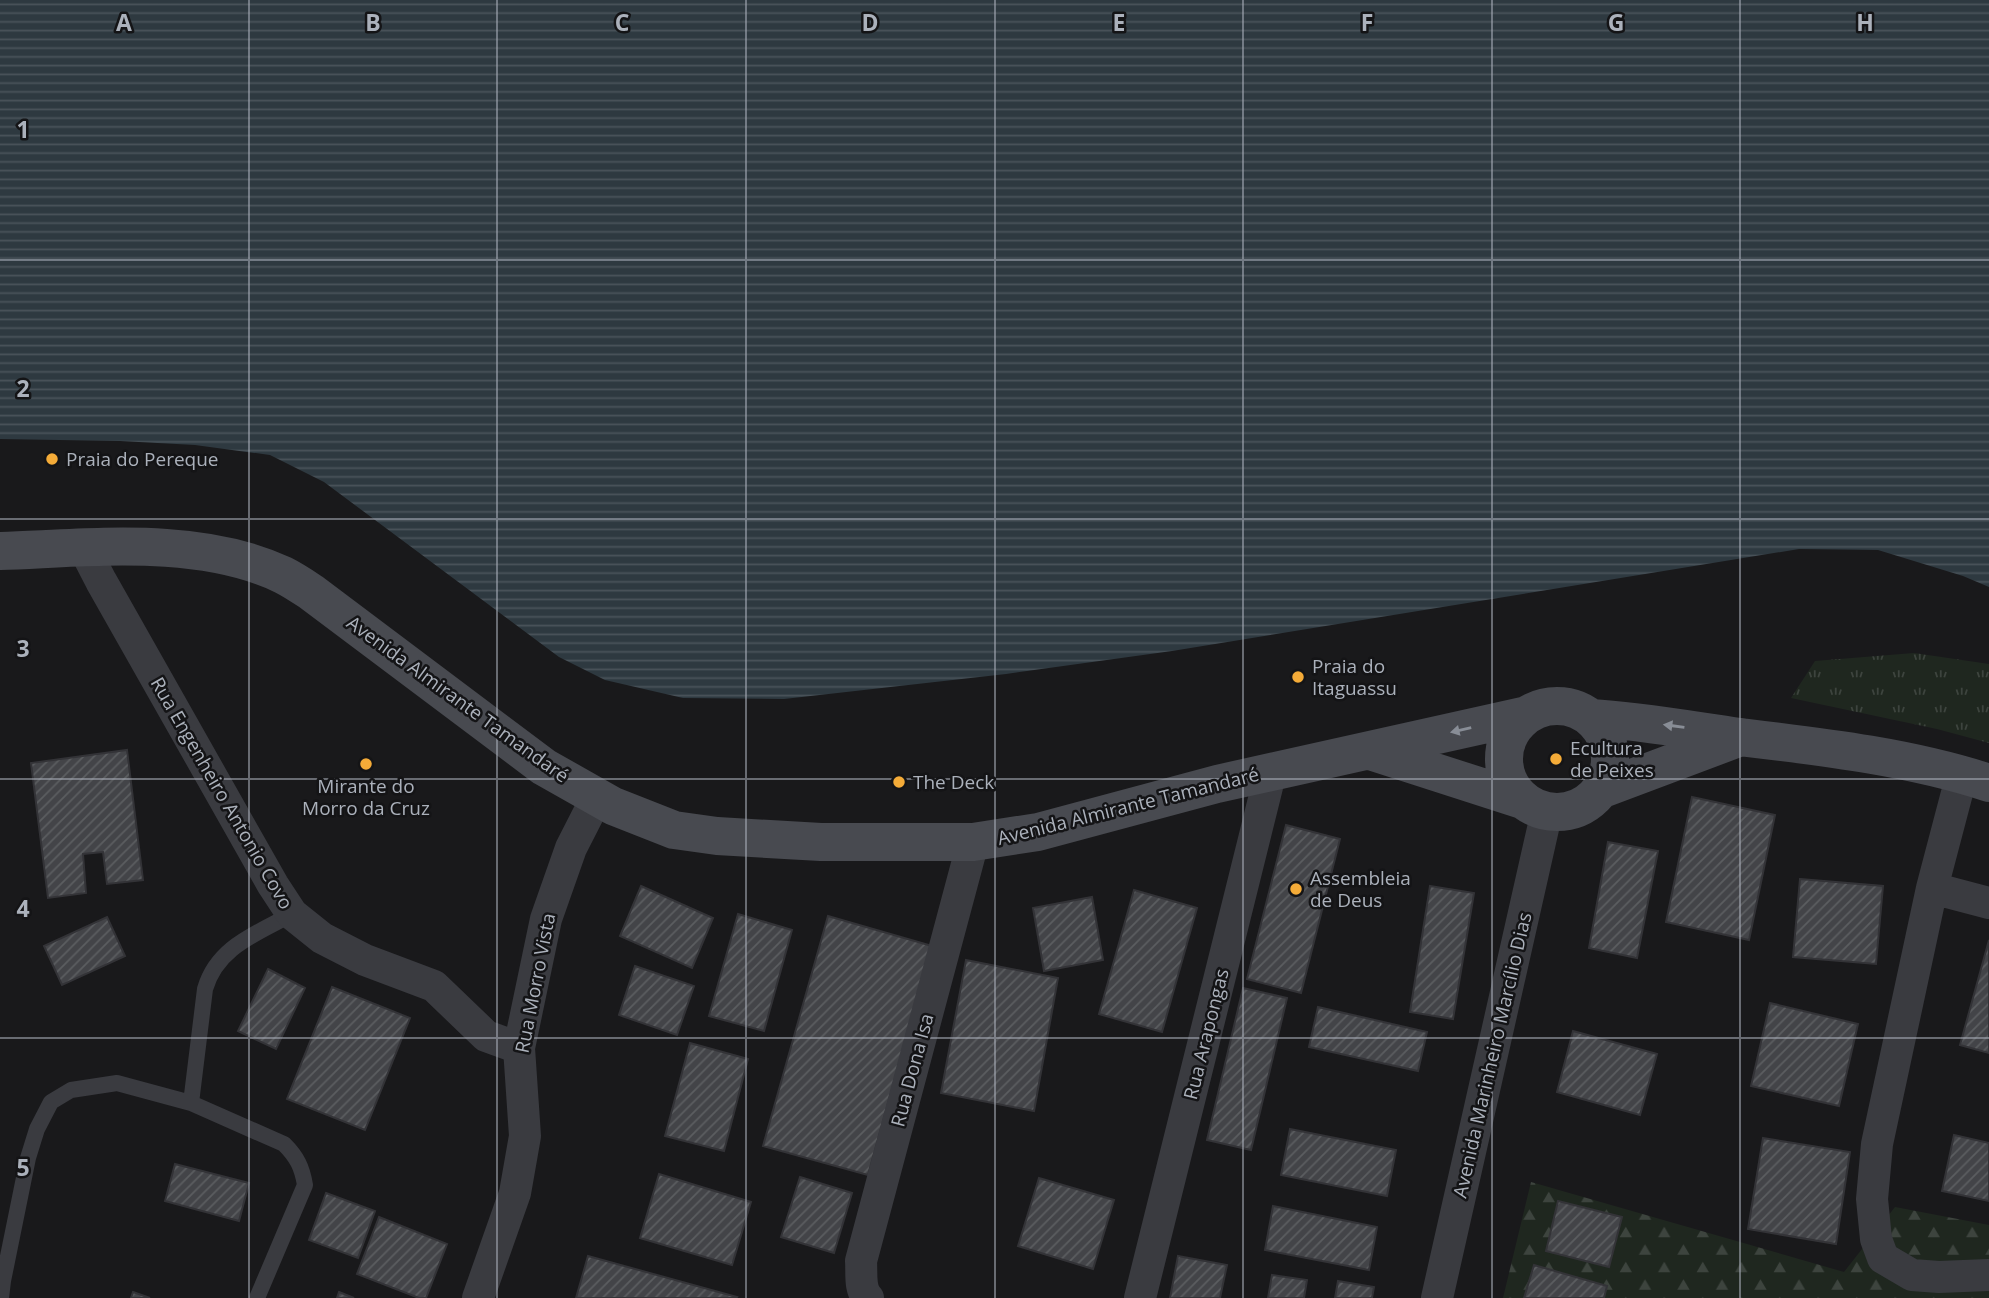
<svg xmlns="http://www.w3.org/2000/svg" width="1989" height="1298" font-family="'Open Sans',sans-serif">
  <defs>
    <pattern id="grass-tufts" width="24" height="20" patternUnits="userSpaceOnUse" patternTransform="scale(1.75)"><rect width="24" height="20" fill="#1f271f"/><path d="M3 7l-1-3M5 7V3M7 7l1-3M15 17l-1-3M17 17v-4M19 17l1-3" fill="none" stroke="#3d443e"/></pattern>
    <pattern id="forest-firs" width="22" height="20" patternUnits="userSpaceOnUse" patternTransform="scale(1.75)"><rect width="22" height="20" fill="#1f271f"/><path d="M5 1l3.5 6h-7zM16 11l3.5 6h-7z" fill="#3d443e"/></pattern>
    <pattern id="water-rules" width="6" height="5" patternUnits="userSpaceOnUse" patternTransform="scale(1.75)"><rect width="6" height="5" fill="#2e3940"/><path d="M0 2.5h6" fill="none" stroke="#4a535a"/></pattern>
    <pattern id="building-hatch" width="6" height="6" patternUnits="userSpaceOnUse" patternTransform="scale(1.75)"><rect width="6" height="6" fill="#434448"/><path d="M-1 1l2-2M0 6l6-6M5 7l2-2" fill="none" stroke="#5b5d60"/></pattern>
  </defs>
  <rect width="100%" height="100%" fill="#19191b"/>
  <path fill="url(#grass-tufts)" d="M 1914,653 L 1989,664 L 1989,743 L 1937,729 L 1791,698 L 1815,661 Z"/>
  <path fill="url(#forest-firs)" d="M 1531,1182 L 1844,1272 L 1895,1207 L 1989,1225 L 1989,1298 L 1503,1298 Z"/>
  <path fill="url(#water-rules)" d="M 0,0 L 1989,0 L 1989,587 L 1963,576 L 1878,550 L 1799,549 L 1172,651 L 1006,674 L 784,699 L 683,698 L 605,680 L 559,657 L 324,482 L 270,455 L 195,445 L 120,441 L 0,439 Z"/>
  <path fill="url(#building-hatch)" stroke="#333337" stroke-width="2" d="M 127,750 L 143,880 L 107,884 L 103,852 L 83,854 L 86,893 L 48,898 L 31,763 Z
    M 1692,797 L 1775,815 L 1749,940 L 1666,922 Z
    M 1286,825 L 1340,839 L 1301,993 L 1247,979 Z
    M 1608,842 L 1658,851 L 1637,958 L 1589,948 Z
    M 1800,879 L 1883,886 L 1876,964 L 1793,957 Z
    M 641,886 L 713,918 L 692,968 L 620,936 Z
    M 1430,886 L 1474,893 L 1453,1019 L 1410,1012 Z
    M 1134,890 L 1197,908 L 1162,1032 L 1099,1014 Z
    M 1092,897 L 1103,960 L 1044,971 L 1033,908 Z
    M 738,914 L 792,930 L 764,1031 L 709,1016 Z
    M 828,916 L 932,946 L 868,1175 L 763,1146 Z
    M 107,917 L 125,956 L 62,985 L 44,946 Z
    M 1989,940 L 1989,1053 L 1960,1045 Z
    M 966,960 L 1058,978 L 1034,1111 L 941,1093 Z
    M 635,966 L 694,986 L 677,1035 L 619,1015 Z
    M 268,969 L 305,988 L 276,1049 L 238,1031 Z
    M 332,987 L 410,1018 L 365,1130 L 287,1099 Z
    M 1243,988 L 1287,998 L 1251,1150 L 1207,1140 Z
    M 1770,1003 L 1858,1024 L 1839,1106 L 1751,1086 Z
    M 1318,1007 L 1427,1032 L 1418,1071 L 1309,1047 Z
    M 1573,1031 L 1657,1054 L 1640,1115 L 1557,1092 Z
    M 690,1043 L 748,1059 L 724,1151 L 665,1136 Z
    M 1290,1129 L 1396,1150 L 1387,1196 L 1281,1175 Z
    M 1954,1135 L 1989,1143 L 1989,1201 L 1942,1191 Z
    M 1763,1138 L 1850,1152 L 1836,1244 L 1748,1229 Z
    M 175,1164 L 249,1183 L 239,1221 L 165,1201 Z
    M 659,1174 L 751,1202 L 732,1265 L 640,1238 Z
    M 800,1177 L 852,1193 L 834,1253 L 781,1237 Z
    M 1039,1178 L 1114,1200 L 1093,1269 L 1018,1246 Z
    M 326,1193 L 375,1211 L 358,1258 L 309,1240 Z
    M 1558,1201 L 1622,1217 L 1609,1267 L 1546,1251 Z
    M 1273,1206 L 1377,1227 L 1369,1270 L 1265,1250 Z
    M 379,1217 L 447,1244 L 426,1298 L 419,1298 L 357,1274 Z
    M 588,1256 L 737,1297 L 736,1298 L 576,1298 Z
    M 1178,1256 L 1227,1265 L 1220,1298 L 1170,1298 Z
    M 1534,1265 L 1607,1286 L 1604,1298 L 1524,1298 Z
    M 1272,1275 L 1307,1280 L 1304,1298 L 1268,1298 Z
    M 1338,1281 L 1374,1287 L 1372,1298 L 1335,1298 Z
    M 133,1292 L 150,1298 L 131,1298 Z
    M 339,1292 L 354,1298 L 337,1298 Z"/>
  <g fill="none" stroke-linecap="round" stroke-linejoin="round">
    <path stroke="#3a3b40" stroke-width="16" d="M 191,1103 L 205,989 C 217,947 256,934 292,914
      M 1,1298 L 3,1281 L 28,1158 L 37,1129 L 51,1102 L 71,1090 L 117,1083 L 191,1103 L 284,1144 C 297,1157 302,1167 305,1185 L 257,1298"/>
    <path stroke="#3a3b40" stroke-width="32" d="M 84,548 L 101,581 L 273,885 L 292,914 L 322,938 L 365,960 L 434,986 L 486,1036 L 519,1048
      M 1962,774 L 1932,888 L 1900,1037 L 1877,1144 L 1872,1199 L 1876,1239 L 1883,1258 L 1912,1275 L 1939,1277 L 1989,1275
      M 1932,888 L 1989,903
      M 478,1298 L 515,1193 L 525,1136 L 519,1048 L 546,919 L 571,848 L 597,797
      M 868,1298 C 859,1289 862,1273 861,1261 L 973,842
      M 1140,1298 L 1271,771
      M 1437,1298 L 1547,811"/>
    <path stroke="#484a50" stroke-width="38" d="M 0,551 C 91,548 199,535 283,575 C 293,580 302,586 311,592 L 544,767 L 613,806 L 674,830 L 717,836 L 821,842 L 973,842 L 1038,832 L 1217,784 L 1527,715
      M1504 759a53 53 0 1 1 106 0a53 53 0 1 1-106 0Z
      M 1591,718 C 1641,721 1690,730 1740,737 C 1823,747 1910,757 1989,783
      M 1373,752 L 1522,800
      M 1600,790 L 1741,737"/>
  </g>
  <defs><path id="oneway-solid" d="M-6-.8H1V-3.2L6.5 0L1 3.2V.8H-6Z" transform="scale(1.75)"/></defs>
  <g fill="#888d96">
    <use href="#oneway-solid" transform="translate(1674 726) rotate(-172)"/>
    <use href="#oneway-solid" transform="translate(1461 730) rotate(167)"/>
  </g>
  <path fill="none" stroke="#abb1bb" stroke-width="2" stroke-opacity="0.55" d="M 249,0 L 249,1298M 497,0 L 497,1298M 746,0 L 746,1298M 995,0 L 995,1298M 1243,0 L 1243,1298M 1492,0 L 1492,1298M 1740,0 L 1740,1298M 0,260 L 1989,260M 0,519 L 1989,519M 0,779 L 1989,779M 0,1038 L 1989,1038"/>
  <g fill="#f4ab38" stroke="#141416" stroke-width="2.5">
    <circle cx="52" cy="459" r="7"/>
    <circle cx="1298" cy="677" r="7"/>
    <circle cx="1556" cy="759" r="7"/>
    <circle cx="366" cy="764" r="7"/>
    <circle cx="899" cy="782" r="7"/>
    <circle cx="1296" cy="889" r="7"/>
  </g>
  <g text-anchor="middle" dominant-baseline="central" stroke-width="5" stroke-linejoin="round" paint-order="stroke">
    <g font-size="19" fill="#abb1bb" stroke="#141416" text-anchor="start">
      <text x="66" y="459">Praia do Pereque</text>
      <text x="1312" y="666">Praia do<tspan x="1312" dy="22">Itaguassu</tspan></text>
      <text x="1570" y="748">Ecultura<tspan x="1570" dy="22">de Peixes</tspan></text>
      <text x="913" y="782">The Deck</text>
      <text x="366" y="786" text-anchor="middle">Mirante do<tspan x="366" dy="22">Morro da Cruz</tspan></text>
      <text x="1310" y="878">Assembleia<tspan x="1310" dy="22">de Deus</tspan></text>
    </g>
    <g font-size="19" fill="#abb1bb" stroke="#141416">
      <text transform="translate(458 699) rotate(36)">Avenida Almirante Tamandaré</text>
      <text transform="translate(222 793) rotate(60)">Rua Engenheiro Antonio Covo</text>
      <text transform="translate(1128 806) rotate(-14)">Avenida Almirante Tamandaré</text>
      <text transform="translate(535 983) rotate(-79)">Rua Morro Vista</text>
      <text transform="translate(1206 1034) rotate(-76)">Rua Arapongas</text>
      <text transform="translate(1492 1055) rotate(-77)">Avenida Marinheiro Marcílio Dias</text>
      <text transform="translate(912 1070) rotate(-75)">Rua Dona Isa</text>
    </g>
  </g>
  <g font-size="23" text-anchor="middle" font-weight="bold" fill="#abb1bb" stroke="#141416" stroke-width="5" stroke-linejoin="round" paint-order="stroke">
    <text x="124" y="31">A</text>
    <text x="373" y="31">B</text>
    <text x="622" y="31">C</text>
    <text x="870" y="31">D</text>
    <text x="1119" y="31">E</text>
    <text x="1367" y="31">F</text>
    <text x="1616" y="31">G</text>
    <text x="1865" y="31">H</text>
    <text x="23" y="138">1</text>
    <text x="23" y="397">2</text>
    <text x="23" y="657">3</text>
    <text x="23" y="917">4</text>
    <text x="23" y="1176">5</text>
  </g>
</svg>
